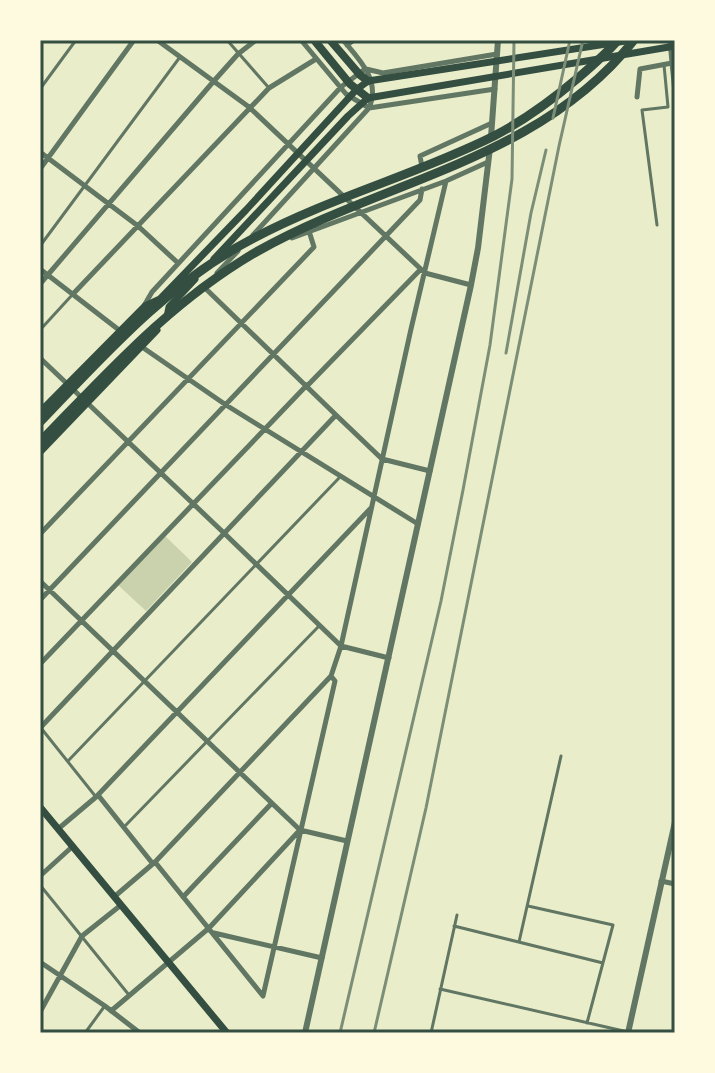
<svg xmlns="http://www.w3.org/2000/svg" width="715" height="1073" font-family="'IBM Plex Sans',sans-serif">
  <rect width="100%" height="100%" fill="#e9edc9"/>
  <path fill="#cad2ad" d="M 165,536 L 192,562 L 146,611 L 118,585 Z"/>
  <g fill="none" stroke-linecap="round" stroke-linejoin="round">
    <path stroke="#617663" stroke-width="3" d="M 227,40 L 269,88
      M 40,89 L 76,40
      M 657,225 L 642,110 L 668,107 L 664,65
      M 40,246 L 180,57
      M 40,330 L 73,294
      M 41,728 L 96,797
      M 68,761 L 339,478
      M 124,827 L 319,626
      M 40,885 L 129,995
      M 528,906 L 613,925 L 587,1023
      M 454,926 L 603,963
      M 519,942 L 561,756
      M 440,989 L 628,1032
      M 85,1033 L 104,1007
      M 431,1033 L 457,915"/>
    <path stroke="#617663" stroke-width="5" d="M 157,40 L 249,107 L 425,273 L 471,285
      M 301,40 L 346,94 L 369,108 L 495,89
      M 670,40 L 672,63
      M 347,45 L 354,40
      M 366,69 L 383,73 L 497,54
      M 637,97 L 640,69 L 672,63 L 675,92
      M 40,152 L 138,226 L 178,263
      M 422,167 L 420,156 L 492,123
      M 40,169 L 134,40
      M 253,235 L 369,108 C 381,81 360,60 343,40
      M 292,238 L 446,181 L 488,162
      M 40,269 L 119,330
      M 217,273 L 238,251
      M 40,284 L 213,82 L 238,54 L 256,40
      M 205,288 L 336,415
      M 73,294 L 269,88 L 316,59
      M 145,304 L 152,292 L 341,87 L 365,69
      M 142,347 L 226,405 L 418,524
      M 40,358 L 225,534 L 341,646 L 389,658
      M 307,386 L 420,270
      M 40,534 L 314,247 L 309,231
      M 40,581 L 300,830 L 347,841
      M 40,600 L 420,200 L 422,189
      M 40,664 L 307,385
      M 40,728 L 336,415 L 382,459 L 430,471
      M 98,795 L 153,864
      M 58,829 L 96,797 L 370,509
      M 155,862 L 263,996 L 335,681 L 331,676
      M 40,876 L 73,846
      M 661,881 L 675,884
      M 114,897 L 155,862 L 331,676 L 341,646 L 411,329 L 446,181
      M 183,897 L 271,804
      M 214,933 L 322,958
      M 40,962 L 105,1006 L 140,1033
      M 111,1011 L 209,928 L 299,831
      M 40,1012 L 82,936 L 121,905"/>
    <path stroke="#617663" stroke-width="6" d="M 491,137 L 498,40
      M 305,1033 L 471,285 L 478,248 L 490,148
      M 628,1033 L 675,822"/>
    <path stroke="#344e41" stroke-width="7" d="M 214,259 L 348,116 L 368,98 L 675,46
      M 167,317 L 169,307 L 195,279
      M 40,412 L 145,306 L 160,299 L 246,210 L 356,90 L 368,81 L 632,40
      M 40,452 L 157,330
      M 40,807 L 227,1033"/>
    <path stroke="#344e41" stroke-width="8" d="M 314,40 L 350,84 L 368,98
      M 330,40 L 360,75 L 368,81"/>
    <path stroke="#344e41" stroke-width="9" d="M 40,422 C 106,353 169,282 254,238 C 331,197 416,175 494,136 C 525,120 552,100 578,78 C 592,66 606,54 618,40
      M 40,442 C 109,371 171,301 258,251 C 384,180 540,160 634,40"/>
    <path stroke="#7c8e77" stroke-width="3" d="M 553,118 L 570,40
      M 506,353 L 531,213 L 546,150
      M 340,1033 L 441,601 L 463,490 L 490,345 L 512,179 L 514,40
      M 374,1033 L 426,808 L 559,146 L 583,40"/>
  </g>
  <rect width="715" height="1073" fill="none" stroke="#fefae0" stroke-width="84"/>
  <rect x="42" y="42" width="631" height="989" fill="none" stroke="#344e41" stroke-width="3"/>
</svg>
